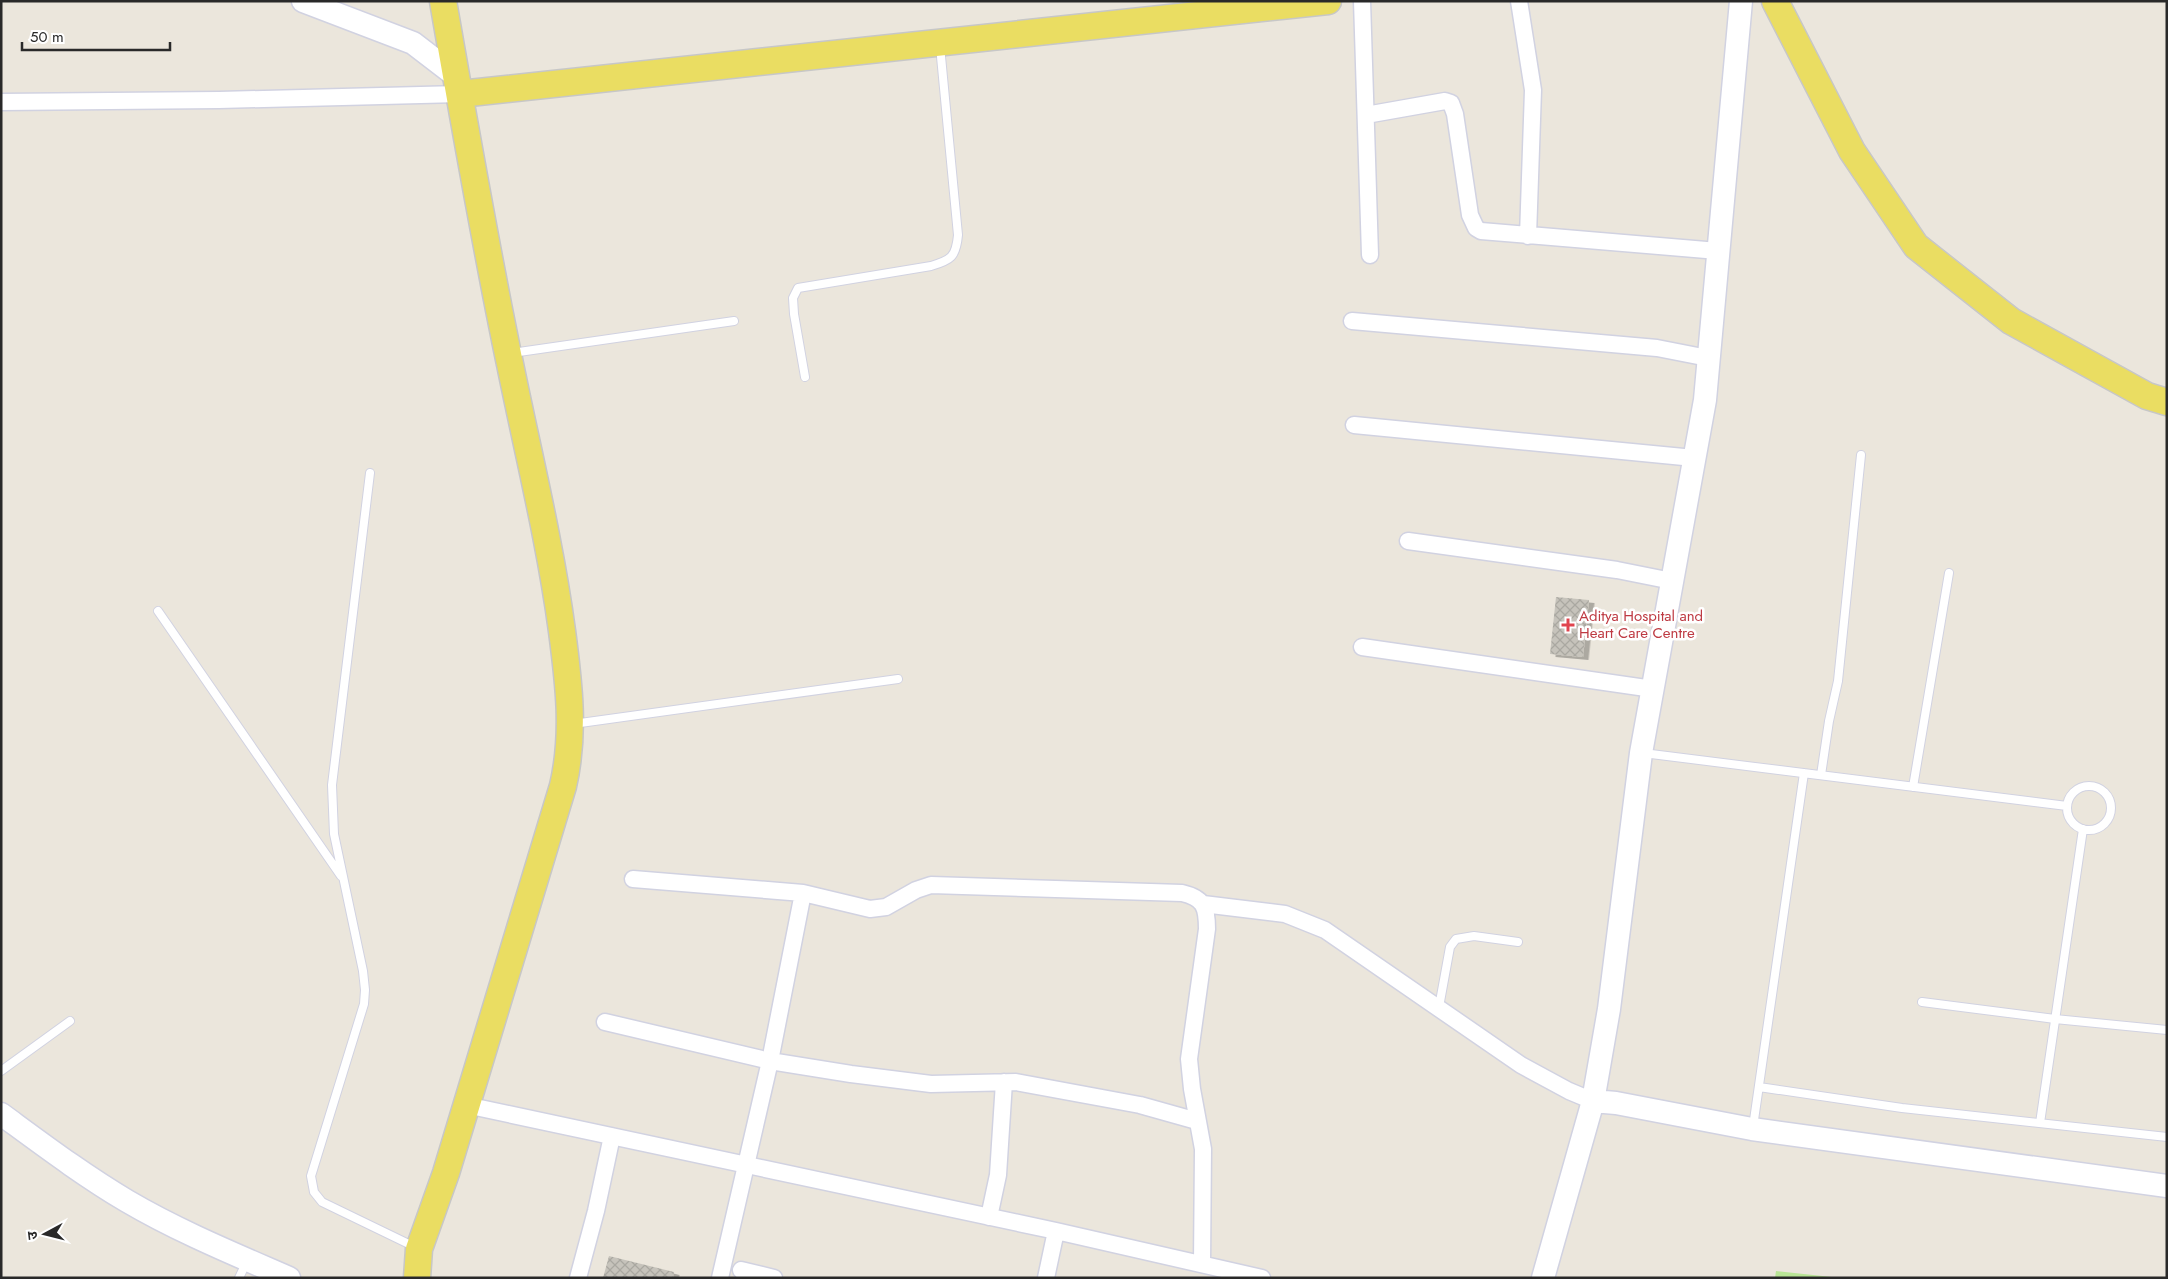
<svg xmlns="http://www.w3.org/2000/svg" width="2168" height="1279" font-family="Jost,'Noto Sans Devanagari',sans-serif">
  <defs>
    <pattern id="building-cross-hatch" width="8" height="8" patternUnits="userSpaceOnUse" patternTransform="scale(1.25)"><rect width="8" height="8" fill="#c6c3bb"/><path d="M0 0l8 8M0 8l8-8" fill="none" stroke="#aaa8a1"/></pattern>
    <filter id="shadow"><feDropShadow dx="5.5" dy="3" stdDeviation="0" flood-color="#0004"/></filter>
  </defs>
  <rect width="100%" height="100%" fill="#ebe6dc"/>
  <path fill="#b9e696" d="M 1776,1271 L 1841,1278 L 1775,1278 Z"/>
  <path fill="url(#building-cross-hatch)" filter="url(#shadow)" d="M 1556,597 L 1589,600 L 1583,657 L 1550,654 Z
    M 609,1256 L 674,1272 L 673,1278 L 603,1278 Z"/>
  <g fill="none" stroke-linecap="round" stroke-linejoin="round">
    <defs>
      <path id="lane" d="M 512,353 L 734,321
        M 805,377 L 794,314 L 793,298 L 798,288 L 931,266 C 951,260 956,257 958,235 L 940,46
        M 370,473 L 332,785 L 334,834 L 363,971 L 365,990 L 364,1004 L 311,1176 L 314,1192 L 322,1202 L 415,1247
        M 158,611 L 341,876
        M 573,724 L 898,679
        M 1643,753 L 2067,806
        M 1821,775 L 1829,721 L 1838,681 L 1861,455
        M2067 808a22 22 0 1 1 44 0a22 22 0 1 1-44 0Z
        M 1913,787 L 1949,573
        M 1922,1002 L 2055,1019 L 2167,1030
        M 1439,1007 L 1450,947 L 1456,939 L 1474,936 L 1518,942
        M 1,1071 L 70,1021
        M 1759,1087 L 1902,1108 L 2167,1137
        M 2040,1123 L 2083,829
        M 1753,1127 L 1804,773
        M 239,1278 L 247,1261"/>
      <path id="street" d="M 1362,1 L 1370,255
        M 1519,1 L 1533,90 L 1528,236
        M 1,102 L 219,100 L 460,94
        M 1366,115 L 1445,101 L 1451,103 L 1455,114 L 1470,215 L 1476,228 L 1481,231 L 1718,251
        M 1352,321 L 1657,348 L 1708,358
        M 1354,425 L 1694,458
        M 1408,541 L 1617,570 L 1672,581
        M 1362,647 L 1653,689
        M 633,879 L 803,893 L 870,909 L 886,907 L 916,890 L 931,885 L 1182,893 C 1204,898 1207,907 1207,929 L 1189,1059 L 1192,1089 L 1203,1149 L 1202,1263
        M 1203,904 L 1285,914 L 1325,930 L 1521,1065 L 1569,1091 L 1593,1101
        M 605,1022 L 770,1061 L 851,1074 L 931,1084 L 1016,1082 L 1140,1105 L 1197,1121
        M 466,1105 L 1056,1231 L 1262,1278
        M 989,1217 L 998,1175 L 1004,1082
        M 741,1270 L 774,1278
        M 578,1278 L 596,1211 L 612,1136
        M 720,1278 L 770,1061 L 803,893
        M 1046,1278 L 1056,1231"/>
      <path id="secondary" d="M 303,1 L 413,43 L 456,76
        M 1593,1101 L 1616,1103 L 1752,1129 L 2167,1186
        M 1,1114 C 42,1144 83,1175 127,1201 C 178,1231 234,1254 289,1278
        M 1543,1278 L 1593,1101 L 1609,1009 L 1641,753 L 1705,400 L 1741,1"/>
      <path id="primary" d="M 1775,1 L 1852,151 L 1916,246 L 2011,321 L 2147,396 L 2167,402
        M 460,94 L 1328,1
        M 417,1278 L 419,1249 L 446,1173 L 563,786 C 575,734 569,684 562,631 C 550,541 528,453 510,364 C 485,244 464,122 443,1"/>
    </defs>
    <use href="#lane" stroke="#d1d2e1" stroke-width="10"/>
    <use href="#street" stroke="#d1d2e1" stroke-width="19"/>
    <use href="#secondary" stroke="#d1d2e1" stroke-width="25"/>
    <use href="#primary" stroke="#c7c7c7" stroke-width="29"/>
    <use href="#lane" stroke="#fff" stroke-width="8"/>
    <use href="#street" stroke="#fff" stroke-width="16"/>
    <use href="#secondary" stroke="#fff" stroke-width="22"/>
    <use href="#primary" stroke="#eadd62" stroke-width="26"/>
  </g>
  <path fill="#e0444e" stroke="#fff" stroke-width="2" d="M1565.5 617.5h5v5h5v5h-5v5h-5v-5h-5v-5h5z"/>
  <g text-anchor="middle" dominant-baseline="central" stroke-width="5" stroke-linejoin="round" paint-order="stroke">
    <g font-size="15" fill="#be3a42" stroke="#fff" text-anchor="start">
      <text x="1579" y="616">Aditya Hospital and<tspan x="1579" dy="17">Heart Care Centre</tspan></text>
    </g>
  </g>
  <rect width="2168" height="1279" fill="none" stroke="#292929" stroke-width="5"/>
  <g transform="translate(45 1234) rotate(263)" stroke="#ffffff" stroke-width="4" paint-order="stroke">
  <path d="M0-4L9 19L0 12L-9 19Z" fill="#292929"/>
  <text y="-8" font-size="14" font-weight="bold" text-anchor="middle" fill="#292929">उ</text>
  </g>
  <path d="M22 42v8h148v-8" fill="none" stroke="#292929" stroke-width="2.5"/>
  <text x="30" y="42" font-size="15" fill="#292929" stroke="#ffffff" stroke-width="4" paint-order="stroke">50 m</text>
</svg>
